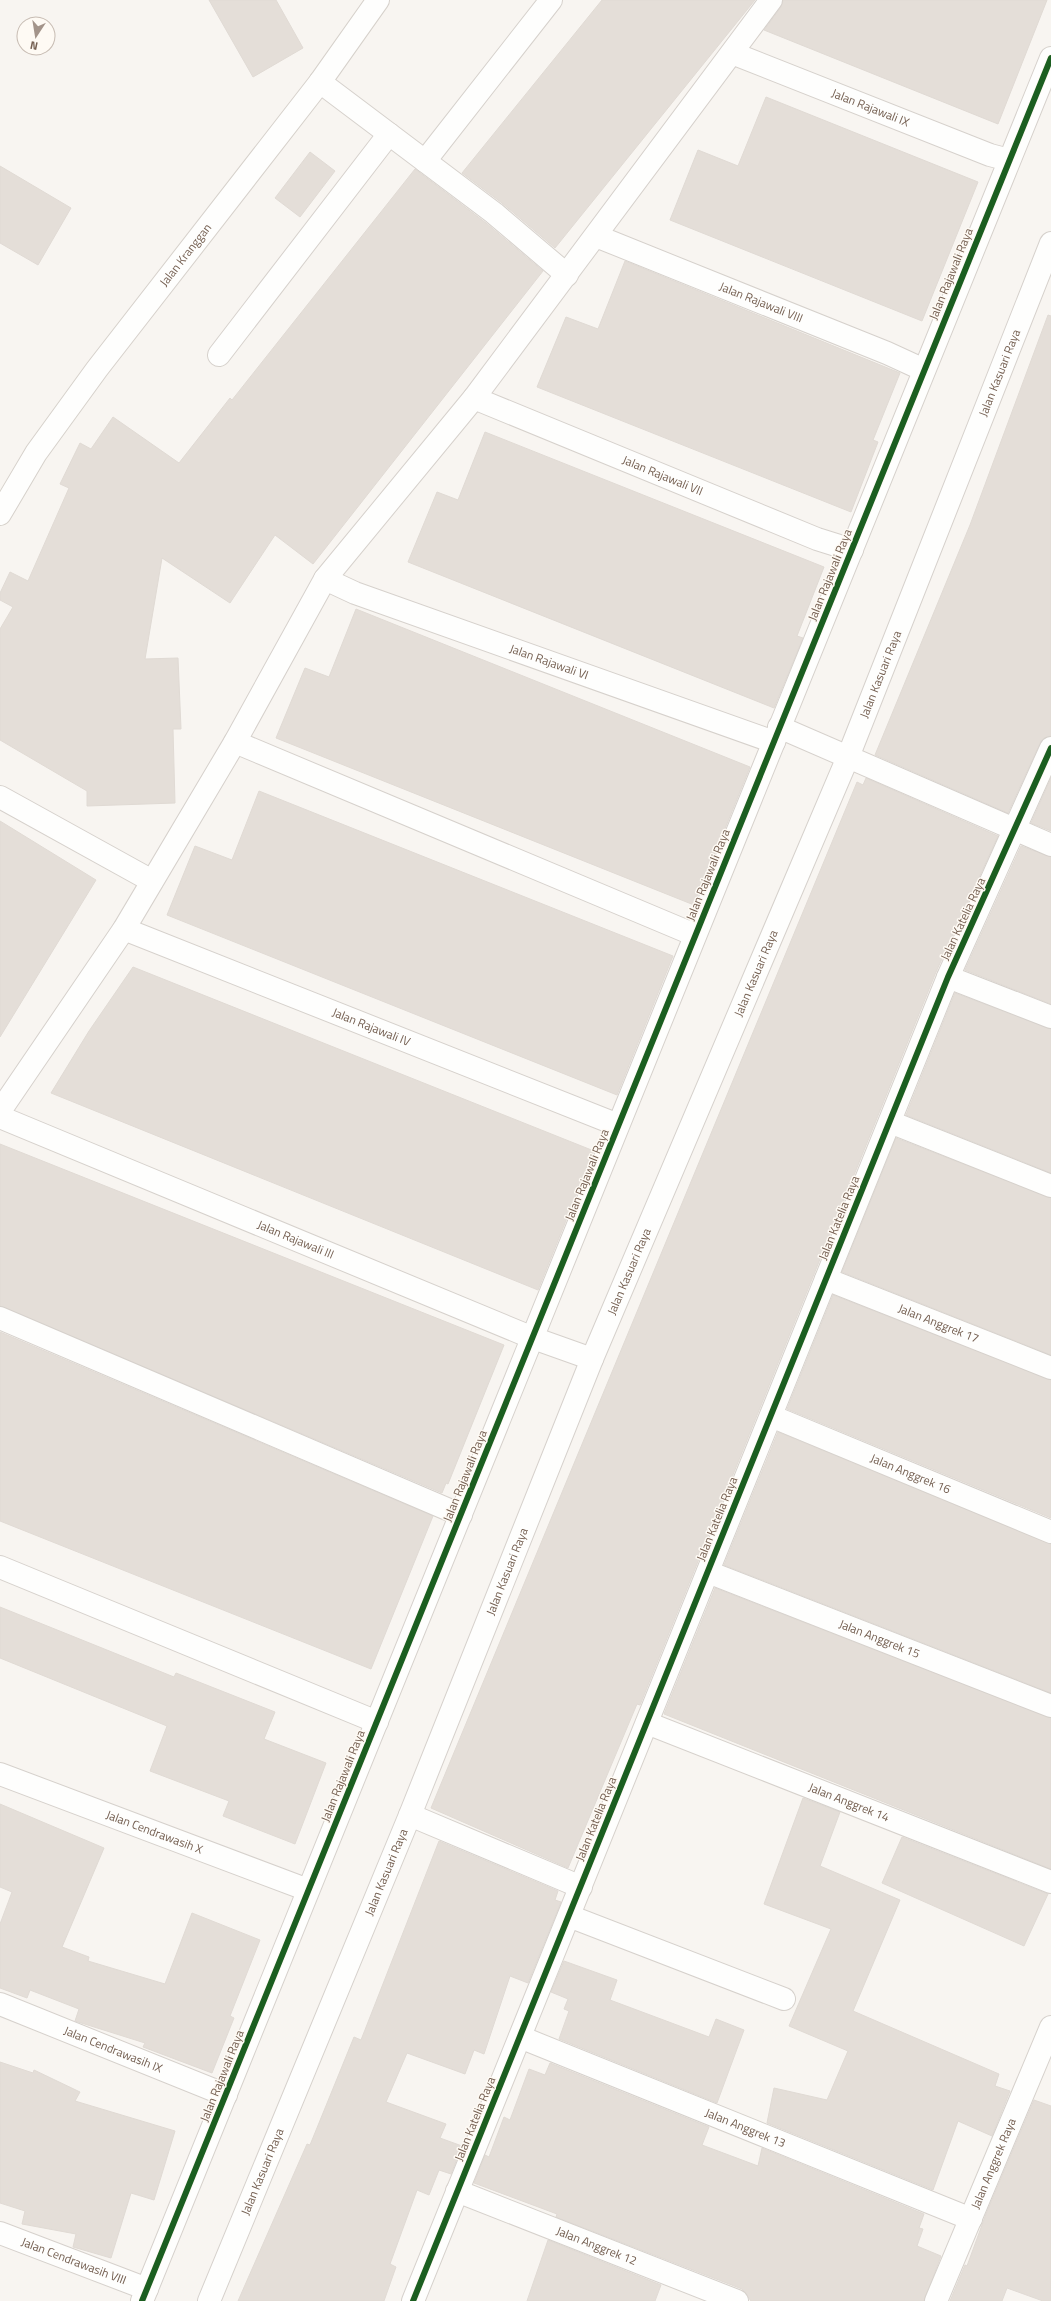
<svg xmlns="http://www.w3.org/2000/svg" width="1051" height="2301" viewBox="0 0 1051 2301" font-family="'Titillium Web',sans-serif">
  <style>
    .building { fill: #e4ded8; stroke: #e0dad4 }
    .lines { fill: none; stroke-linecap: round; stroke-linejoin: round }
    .minor-casing { stroke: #d6d1cc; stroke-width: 24 }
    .secondary-casing { stroke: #d6d1cb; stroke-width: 24 }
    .minor { stroke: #fefefd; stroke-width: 22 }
    .secondary { stroke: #fefefd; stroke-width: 22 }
    .cycleway-casing { stroke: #fefaf4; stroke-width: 8 }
    .cycleway { stroke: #1b5e20; stroke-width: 6 }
    .labels { text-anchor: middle; stroke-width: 3; stroke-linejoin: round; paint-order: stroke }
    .street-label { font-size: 12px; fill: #756052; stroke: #fefaf4 }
  </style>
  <rect width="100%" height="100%" fill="#f8f5f1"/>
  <path class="building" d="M209,0H276L303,48L253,77Z
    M602,0H755L555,248L502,203L462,173Z
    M783,0H1047L998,124L764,30L781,7Z
    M766,97L978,182L922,321L670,220L698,150L738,166Z
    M310,152L335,171L300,217L275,198Z
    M0,166L71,208L38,265L0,243Z
    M415,169L486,223L543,271L313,564L275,535L230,603L162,558L145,659L178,658L181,729H173L175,803L87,806V791L0,740V629L13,607L0,600V593L10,572L28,581L69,488L60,484L80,443L91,449L113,417L179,463L230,398L232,400Z
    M625,261L900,373L873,440L878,442L851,512L537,387L566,317L598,329Z
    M1048,315L1051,316V736L1044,738L1040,743L1008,813L875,755L970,525Z
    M485,432L824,567L797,636L803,638L774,708L408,562L437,492L458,500Z
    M356,609L750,767L694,905L276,738L305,668L329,677Z
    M866,778L998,836L936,972L640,1705L637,1704L568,1868L431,1808L857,782L863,785Z
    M1051,778V831L1031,823Z
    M259,791L673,956L617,1095L167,915L195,846L232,860Z
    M0,821L96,880L0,1037Z
    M1021,846L1051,857V1004L965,970Z
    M133,967L594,1151L538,1290L51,1093L89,1031Z
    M955,993L1051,1029V1173L906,1115Z
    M896,1138L1051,1198V1355L842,1272Z
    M0,1144L504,1345L448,1484L446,1483L442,1493L0,1306Z
    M833,1295L1051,1380V1518L787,1409Z
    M0,1332L433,1516L371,1669L0,1521Z
    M778,1432L1051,1544V1693L724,1565Z
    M715,1588L1051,1718V1869L664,1714Z
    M0,1607L174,1677L176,1673L275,1712L264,1739L326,1763L295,1844L223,1816L229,1801L150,1771L167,1726L0,1658Z
    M803,1798L840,1812L820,1866L900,1900L853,2011L999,2074L995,2086L1010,2091L992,2136L958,2121L933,2190L767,2123L774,2088L827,2100L848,2051L789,2026L831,1929L764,1904Z
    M0,1804L104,1848L62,1947L89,1957L88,1961L165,1984L192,1913L260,1940L230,2016L234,2018L212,2073L143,2047L145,2043L75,2021L79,2009L30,1990L27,1998L0,1988V1924L12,1892L0,1887Z
    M902,1837L1048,1894L1024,1946L882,1883Z
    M439,1841L558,1891L555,1900L561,1902L528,1983L510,1976L484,2054L474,2050L465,2074L407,2053L386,2102L446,2124L440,2138L462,2146L451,2174L439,2170L429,2195L417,2190L390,2264L396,2267L384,2301H238L307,2144L310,2145L354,2037L361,2040Z
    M564,1961L617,1980L610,2000L709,2037L716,2019L744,2030L717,2103L559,2039L569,2011L564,2009L568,1999L551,1992Z
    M0,2062L33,2073L34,2070L80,2092L75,2101L175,2131L154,2200L131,2193L111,2258L73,2247L76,2234L22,2224L25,2211L0,2203Z
    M550,2063L709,2127L702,2145L758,2166L762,2148L924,2214L919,2228L923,2229L917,2246L941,2256L924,2301H751L742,2289L556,2217L557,2214L474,2183L485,2155L489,2157L504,2117L510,2120L529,2069L545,2075Z
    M1034,2100L1051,2106V2301H1043L1007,2288L1002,2301H950L965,2265L967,2266L986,2214Z
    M548,2240L661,2285L655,2301H527Z"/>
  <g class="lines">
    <g class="minor-casing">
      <g id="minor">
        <path id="s1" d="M732,53L990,155L1009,160"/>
        <path d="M320,82L494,213L567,275"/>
        <path d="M425,161L551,0"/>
        <path id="s2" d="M596,236L887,353L924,370"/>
        <path d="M219,355L389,134"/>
        <path id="s3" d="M474,398L817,539L852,550"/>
        <path id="s4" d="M325,579L355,593L774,742"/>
        <path d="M779,727L1051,845"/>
        <path d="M235,742L695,935"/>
        <path d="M0,797L152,881"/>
        <path id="s5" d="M124,929L618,1125"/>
        <path d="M948,977L1051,1017"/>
        <path d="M0,1111L124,929L235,742L325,579L474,398L771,0"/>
        <path id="s6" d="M0,1117L533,1338L592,1359"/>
        <path d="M890,1122L1051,1186"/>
        <path id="s7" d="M826,1279L1051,1368"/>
        <path d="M0,1318L461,1515"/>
        <path id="s8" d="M771,1416L1051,1532"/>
        <path d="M0,1567L377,1722"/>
        <path id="s9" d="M708,1572L1051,1706"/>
        <path id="s10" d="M647,1723L1051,1882"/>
        <path id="s11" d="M0,1774L308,1890"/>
        <path d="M410,1815L581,1887"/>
        <path d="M569,1916L784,1999"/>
        <path id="s12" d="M0,2004L226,2095"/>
        <path id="s13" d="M520,2037L971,2219"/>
        <path id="s14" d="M457,2191L737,2301"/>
        <path id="s15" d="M0,2233L147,2289"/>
        <path d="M142,2301L1051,58"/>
        <path id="s16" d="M209,2301L410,1815L592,1359L848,757L1051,243"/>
        <path d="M413,2301L948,977L1051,748"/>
        <path id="s17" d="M936,2301L1051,2027"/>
      </g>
    </g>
    <g class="secondary-casing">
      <g id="secondary">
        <path id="s18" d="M0,514L36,453L97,369L320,82L378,0"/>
      </g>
    </g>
    <use href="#minor" class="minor"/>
    <use href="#secondary" class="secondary"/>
    <g class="cycleway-casing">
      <path id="cycleway" d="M142,2301L1051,58
        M413,2301L948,977L1051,748"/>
    </g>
    <use href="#cycleway" class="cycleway"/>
  </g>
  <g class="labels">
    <g class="street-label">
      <text dy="4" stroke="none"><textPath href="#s1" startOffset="149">Jalan Rajawali IX</textPath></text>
      <text dy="4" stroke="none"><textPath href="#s18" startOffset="319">Jalan Kranggan</textPath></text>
      <text transform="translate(951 274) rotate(-68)" y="4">Jalan Rajawali Raya</text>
      <text dy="4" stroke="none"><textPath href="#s2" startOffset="178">Jalan Rajawali VIII</textPath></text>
      <text dy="4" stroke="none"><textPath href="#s16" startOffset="2084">Jalan Kasuari Raya</textPath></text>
      <text dy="4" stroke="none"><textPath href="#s3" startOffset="204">Jalan Rajawali VII</textPath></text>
      <text transform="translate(830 575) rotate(-68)" y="4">Jalan Rajawali Raya</text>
      <text dy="4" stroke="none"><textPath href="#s4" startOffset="239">Jalan Rajawali VI</textPath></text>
      <text dy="4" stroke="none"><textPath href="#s16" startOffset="1760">Jalan Kasuari Raya</textPath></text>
      <text transform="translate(708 875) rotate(-68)" y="4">Jalan Rajawali Raya</text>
      <text transform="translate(963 919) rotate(-65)" y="4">Jalan Katelia Raya</text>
      <text dy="4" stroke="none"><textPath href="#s16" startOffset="1436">Jalan Kasuari Raya</textPath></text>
      <text dy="4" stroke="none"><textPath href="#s5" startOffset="266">Jalan Rajawali IV</textPath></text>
      <text transform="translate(587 1175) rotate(-68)" y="4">Jalan Rajawali Raya</text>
      <text transform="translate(839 1218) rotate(-68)" y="4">Jalan Katelia Raya</text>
      <text dy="4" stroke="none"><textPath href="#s6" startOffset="320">Jalan Rajawali III</textPath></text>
      <text dy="4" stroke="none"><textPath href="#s16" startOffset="1112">Jalan Kasuari Raya</textPath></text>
      <text dy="4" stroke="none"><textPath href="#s7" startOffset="121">Jalan Anggrek 17</textPath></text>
      <text dy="4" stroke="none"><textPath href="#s8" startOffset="151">Jalan Anggrek 16</textPath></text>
      <text transform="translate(465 1476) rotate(-68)" y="4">Jalan Rajawali Raya</text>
      <text transform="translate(717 1519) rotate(-68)" y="4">Jalan Katelia Raya</text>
      <text dy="4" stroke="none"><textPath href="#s16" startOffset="788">Jalan Kasuari Raya</textPath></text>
      <text dy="4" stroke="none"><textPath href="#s9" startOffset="184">Jalan Anggrek 15</textPath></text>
      <text transform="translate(343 1776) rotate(-68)" y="4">Jalan Rajawali Raya</text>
      <text dy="4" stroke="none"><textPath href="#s10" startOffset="217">Jalan Anggrek 14</textPath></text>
      <text transform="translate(596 1819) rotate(-68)" y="4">Jalan Katelia Raya</text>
      <text dy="4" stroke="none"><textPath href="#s11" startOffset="165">Jalan Cendrawasih X</textPath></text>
      <text dy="4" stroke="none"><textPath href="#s16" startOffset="464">Jalan Kasuari Raya</textPath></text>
      <text dy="4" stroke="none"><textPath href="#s12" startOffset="122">Jalan Cendrawasih IX</textPath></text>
      <text transform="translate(222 2076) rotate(-68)" y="4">Jalan Rajawali Raya</text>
      <text transform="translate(475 2119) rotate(-68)" y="4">Jalan Katelia Raya</text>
      <text dy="4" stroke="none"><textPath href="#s13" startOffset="243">Jalan Anggrek 13</textPath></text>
      <text dy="4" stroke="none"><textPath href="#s17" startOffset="149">Jalan Anggrek Raya</textPath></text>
      <text dy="4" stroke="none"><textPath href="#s16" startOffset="140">Jalan Kasuari Raya</textPath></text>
      <text dy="4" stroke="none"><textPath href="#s14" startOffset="150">Jalan Anggrek 12</textPath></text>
      <text dy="4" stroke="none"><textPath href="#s15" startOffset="79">Jalan Cendrawasih VIII</textPath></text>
    </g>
  </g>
  <g transform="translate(36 36) rotate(192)"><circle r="19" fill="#fefaf4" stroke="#c7bcb3"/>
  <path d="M0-3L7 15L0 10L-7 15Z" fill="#a3948a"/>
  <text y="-6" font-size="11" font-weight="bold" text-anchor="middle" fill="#756052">N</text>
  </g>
</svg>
